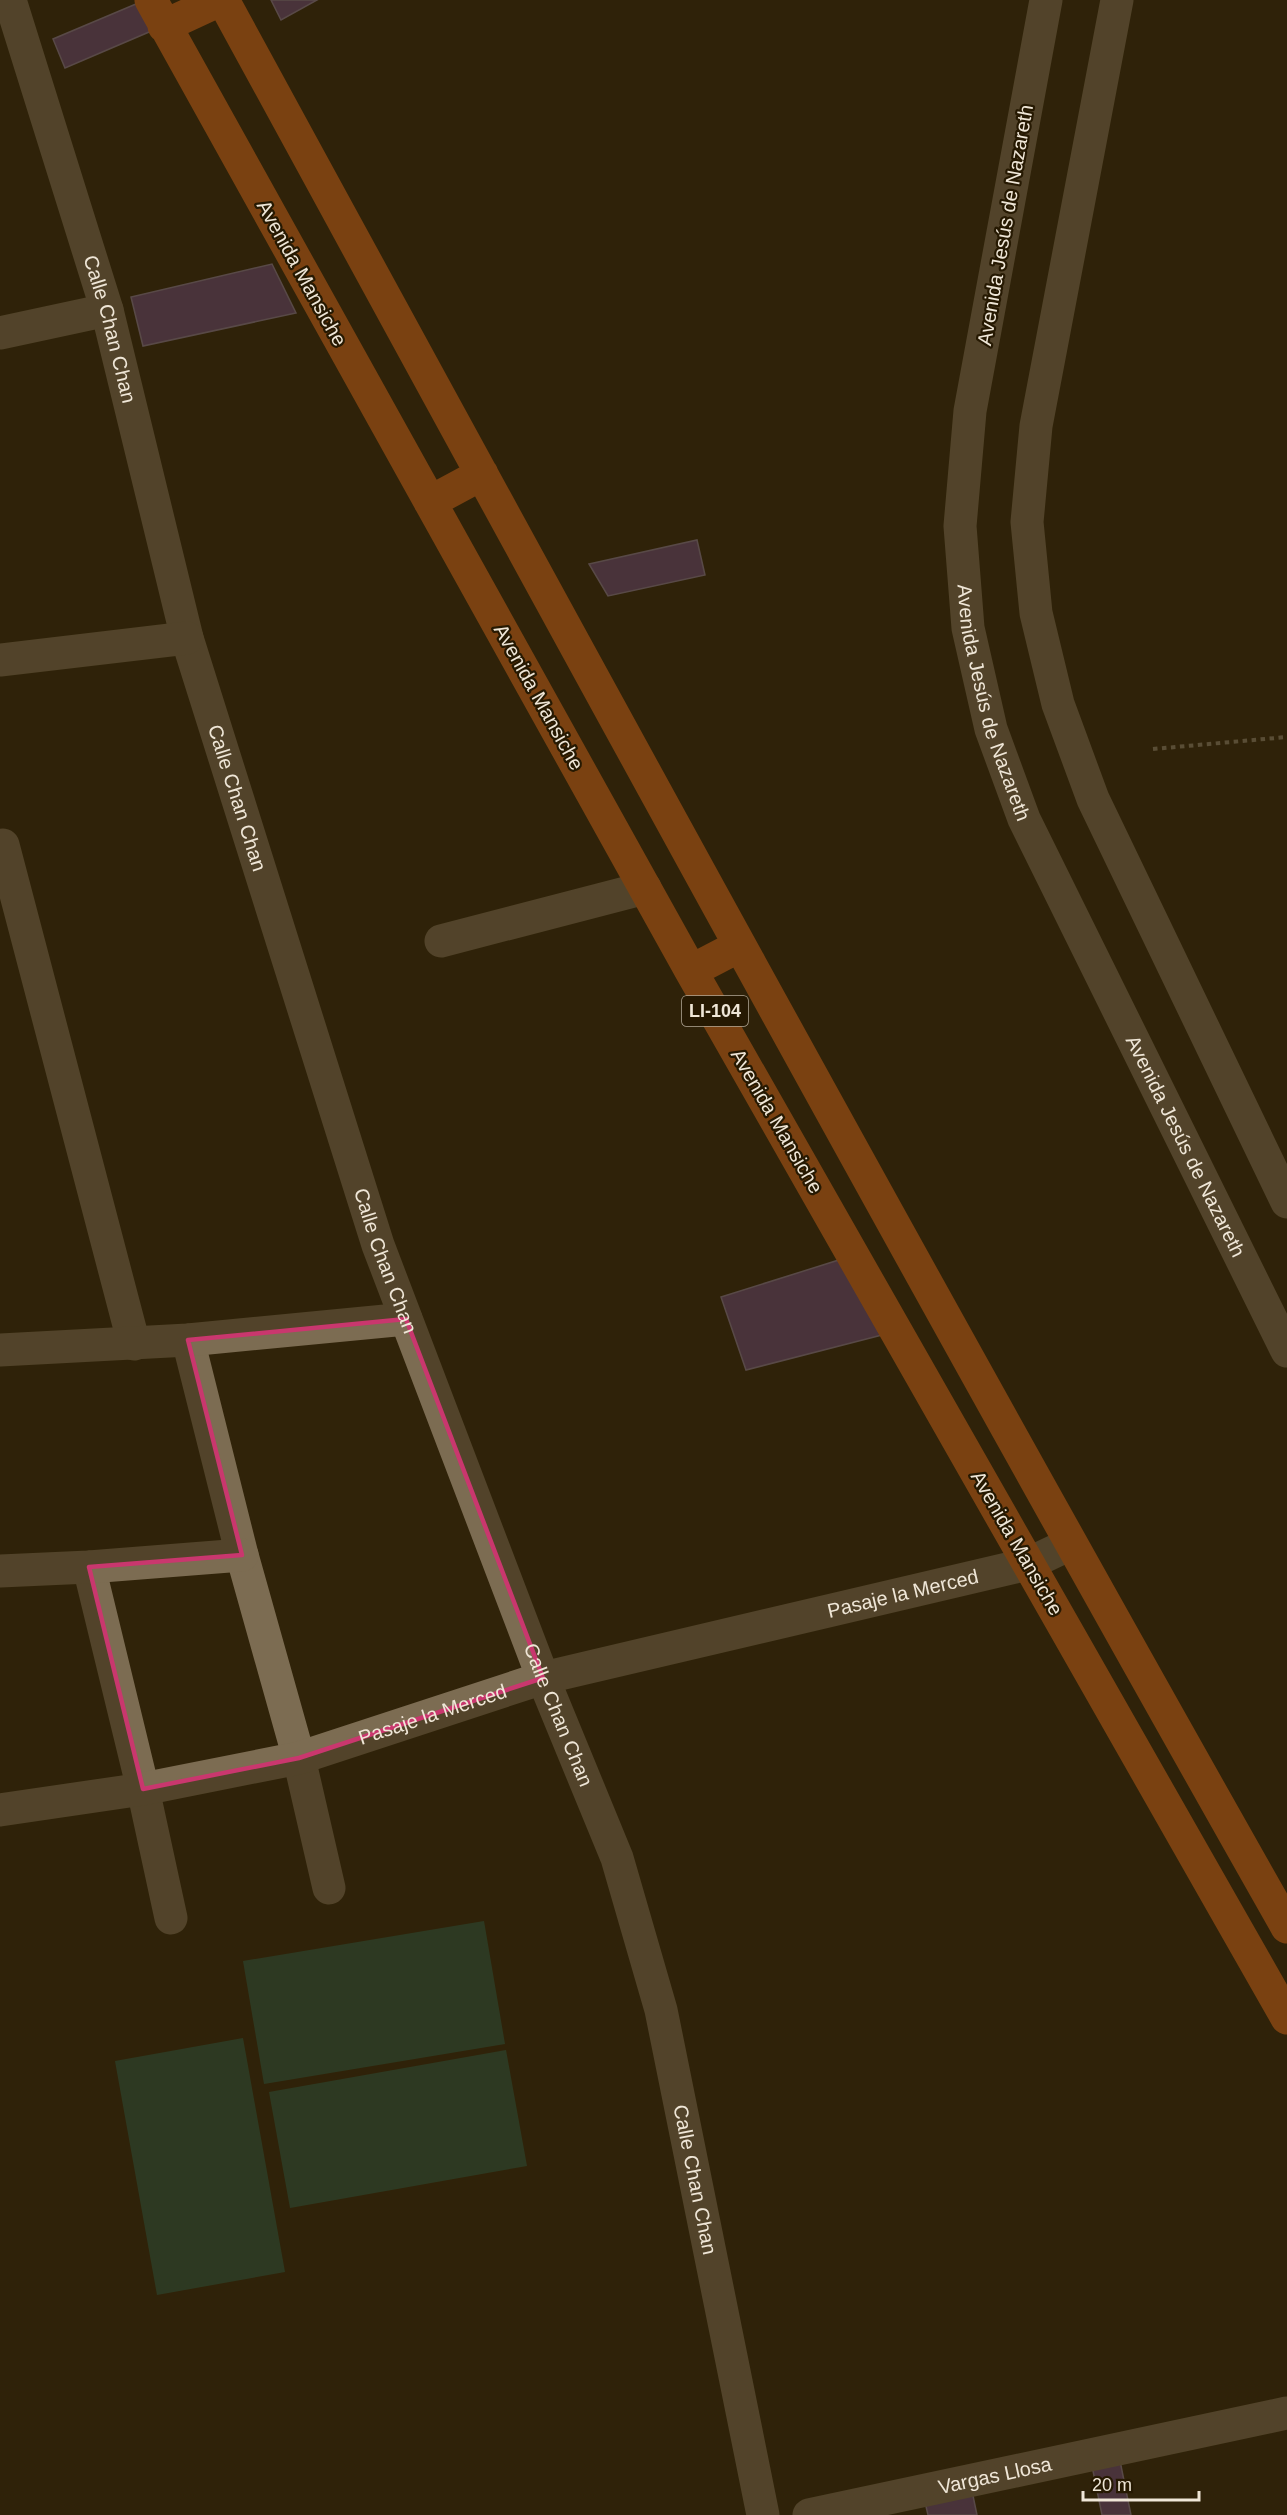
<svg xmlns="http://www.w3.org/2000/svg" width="1287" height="2515" viewBox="0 0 1287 2515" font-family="Arial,sans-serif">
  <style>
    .pitch { fill: #2b5641 }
    .building { fill: #684875; stroke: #8b7993; stroke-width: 1.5 }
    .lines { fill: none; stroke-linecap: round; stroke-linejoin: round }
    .path { stroke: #8c806c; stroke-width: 4; stroke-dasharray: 4.5 4.5; stroke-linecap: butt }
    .street { stroke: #7c6c52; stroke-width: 33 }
    .secondary { stroke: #7c6c52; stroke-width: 33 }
    .highway { stroke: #d6671b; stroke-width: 33 }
    .marked { fill: none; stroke: #c9376e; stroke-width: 4.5; stroke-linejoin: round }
    .labels { text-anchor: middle; stroke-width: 4.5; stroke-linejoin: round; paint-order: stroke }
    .shield { fill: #261902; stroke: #b3a897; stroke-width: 1.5 }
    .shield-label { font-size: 18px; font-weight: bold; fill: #efe6d7 }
    .street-label { font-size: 20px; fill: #efe6d7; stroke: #261902 }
  </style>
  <rect width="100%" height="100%" fill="#302309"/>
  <path class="pitch" d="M484,1921L505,2044L264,2084L243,1961Z
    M243,2038L285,2272L157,2295L115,2061Z
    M506,2050L527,2166L290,2208L269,2092Z"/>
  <path class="building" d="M271,0H317L281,20Z
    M143,1L156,29L65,68L53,39Z
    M272,264L296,313L143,346L131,297Z
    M697,540L705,575L608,596L589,564Z
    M842,1259L882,1335L746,1370L721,1297Z
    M1119,2456L1131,2515H1102L1091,2461Z
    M972,2491L977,2515H928L925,2502Z"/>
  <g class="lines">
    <path class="path" d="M1153,749L1287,737"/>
    <g class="street">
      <path id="s1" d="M10,0L107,310L187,638L378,1245L543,1678L617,1858L661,2010L763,2515"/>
      <path d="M0,333L107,310"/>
      <path d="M0,660L187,638"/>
      <path d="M3,845L134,1344"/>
      <path d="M441,941L645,888"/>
      <path d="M188,1340L242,1555L299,1758L329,1888"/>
      <path d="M0,1350L188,1340L406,1319"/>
      <path d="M89,1567L143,1789L171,1918"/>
      <path d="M0,1571L89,1567L242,1555"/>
      <path id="s2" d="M0,1810L143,1789L299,1758L543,1678L1028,1564L1070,1544"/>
      <path id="s3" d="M809,2515L1287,2413"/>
    </g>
    <g class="secondary">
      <path id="s4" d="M1046,0L970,411L960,526L968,628L991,729L1024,819L1287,1351"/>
      <path d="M1117,0L1036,426L1027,522L1036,613L1058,704L1093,799L1287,1202"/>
    </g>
    <path class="highway" d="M151,0L691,971L1287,2018
      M223,0C574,644 925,1288 1287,1927
      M164,26L220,0
      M430,502L482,474
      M691,971L739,946"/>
  </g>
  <path d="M0 0H1287V2515H0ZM406,1319L543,1678L299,1758L143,1789L89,1567L242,1555L188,1340Z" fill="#302309" fill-opacity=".55" fill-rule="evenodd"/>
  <path class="marked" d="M406,1319L543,1678L299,1758L143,1789L89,1567L242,1555L188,1340Z"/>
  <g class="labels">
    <rect class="shield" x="682" y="996" width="66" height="30" rx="4.5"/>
    <g class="shield-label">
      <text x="715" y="1017">LI-104</text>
    </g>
    <g class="street-label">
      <text transform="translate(1005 225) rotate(-80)" y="7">Avenida Jesús de Nazareth</text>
      <text transform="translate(302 273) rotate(61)" y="7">Avenida Mansiche</text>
      <text dy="7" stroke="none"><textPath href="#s1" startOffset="344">Calle Chan Chan</textPath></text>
      <text transform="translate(539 697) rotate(61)" y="7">Avenida Mansiche</text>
      <text dy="7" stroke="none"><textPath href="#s4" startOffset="714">Avenida Jesús de Nazareth</textPath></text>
      <text dy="7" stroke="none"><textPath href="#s1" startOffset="830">Calle Chan Chan</textPath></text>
      <text transform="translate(777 1121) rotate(60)" y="7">Avenida Mansiche</text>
      <text dy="7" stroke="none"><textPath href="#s4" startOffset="1200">Avenida Jesús de Nazareth</textPath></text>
      <text dy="7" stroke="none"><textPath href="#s1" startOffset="1316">Calle Chan Chan</textPath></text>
      <text transform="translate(1017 1543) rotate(60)" y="7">Avenida Mansiche</text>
      <text dy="7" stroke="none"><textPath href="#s2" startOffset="930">Pasaje la Merced</textPath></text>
      <text dy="7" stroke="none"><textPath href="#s1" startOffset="1802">Calle Chan Chan</textPath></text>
      <text dy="7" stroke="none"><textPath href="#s2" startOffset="444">Pasaje la Merced</textPath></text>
      <text dy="7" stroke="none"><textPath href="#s1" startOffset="2288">Calle Chan Chan</textPath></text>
      <text dy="7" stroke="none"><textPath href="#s3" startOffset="190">Vargas Llosa</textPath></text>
    </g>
  </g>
  <path d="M1083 2491v9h116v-9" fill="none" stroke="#efe6d7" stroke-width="3"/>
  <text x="1092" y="2491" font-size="18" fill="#efe6d7" stroke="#261902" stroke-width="4.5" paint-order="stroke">20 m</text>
</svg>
